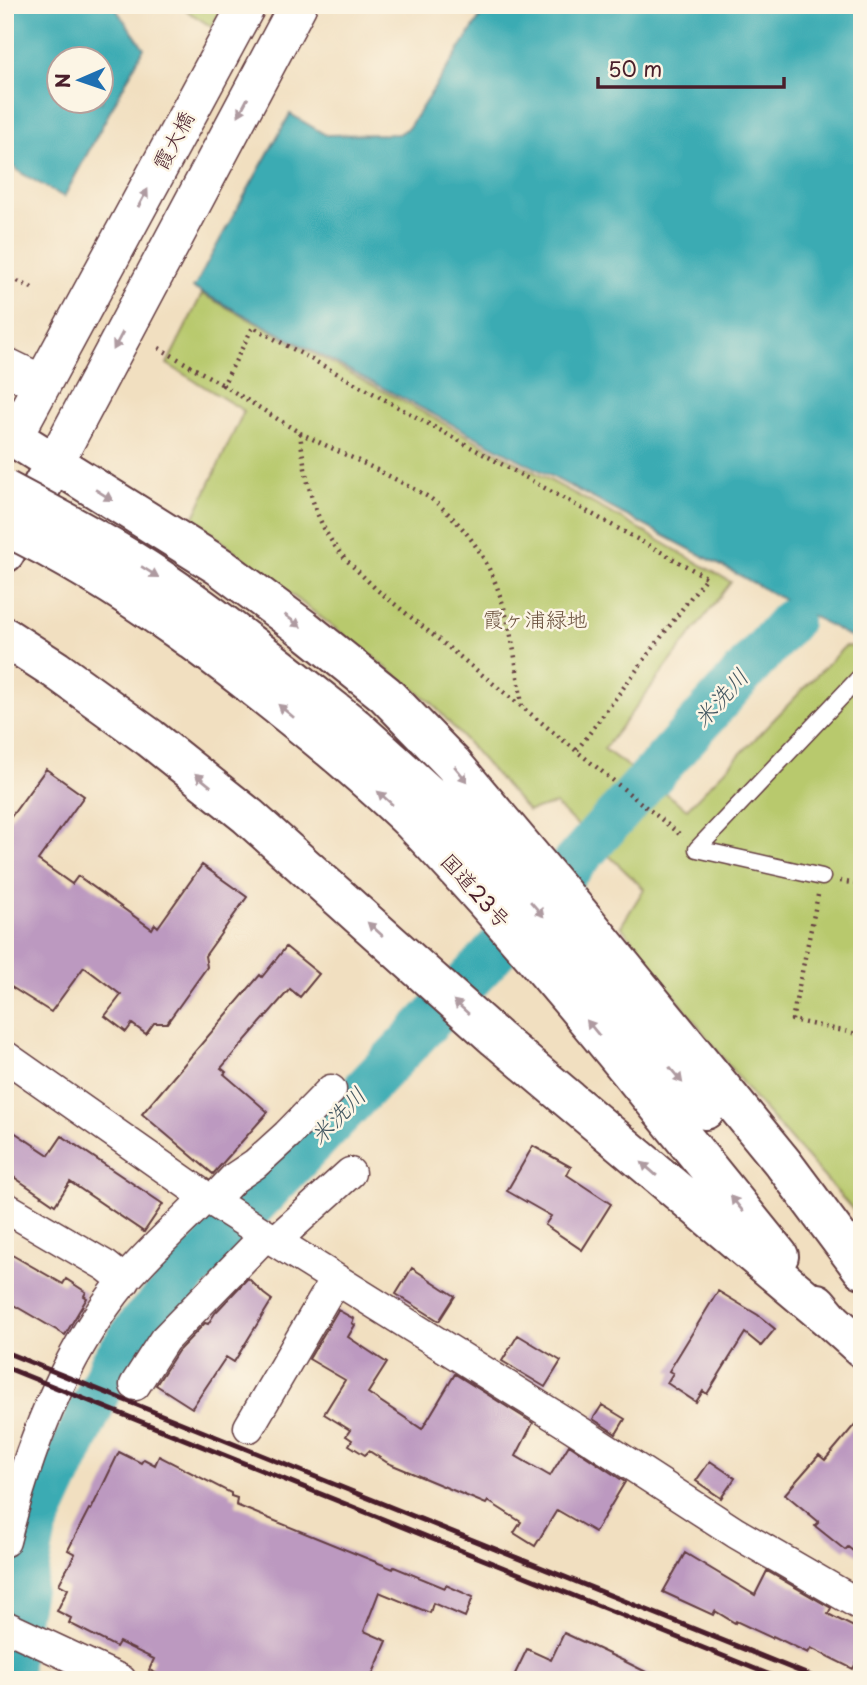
<svg xmlns="http://www.w3.org/2000/svg" width="867" height="1685" viewBox="0 0 867 1685" font-family="'Playpen Sans','Klee One',sans-serif">
  <style>
    .green { fill: #b8c96d; stroke: #81744c; stroke-width: 2 }
    .water { fill: #3aabb3; stroke: #42656f; stroke-width: 2; fill-rule: evenodd }
    .pier { fill: #f1dfc0 }
    .lines { fill: none; stroke-linecap: round; stroke-linejoin: round }
    .river { stroke: #3aabb3; stroke-width: 44 }
    .building { fill: #bc99c0 }
    .service-casing { stroke: #633c41; stroke-width: 19 }
    .minor-casing { stroke: #633c41; stroke-width: 33 }
    .tertiary-casing { stroke: #633c41; stroke-width: 40 }
    .secondary-casing { stroke: #633c41; stroke-width: 42 }
    .trunk-casing { stroke: #633c41; stroke-width: 42 }
    .path { stroke: #633c41; stroke-width: 4.5; stroke-dasharray: 2 5; stroke-linecap: butt }
    .service { stroke: #fff; stroke-width: 16 }
    .minor { stroke: #fff; stroke-width: 30 }
    .tertiary { stroke: #fff; stroke-width: 37 }
    .secondary { stroke: #fff; stroke-width: 38 }
    .trunk { stroke: #fff; stroke-width: 38 }
    .rail { stroke: #4a1f2b; stroke-width: 5 }
    .trunk-bridge-casing { stroke: #633c41; stroke-width: 42; stroke-linecap: butt }
    .trunk-bridge { stroke: #fff; stroke-width: 38 }
    .oneway { fill: #ae9aa0 }
    .labels { text-anchor: middle; stroke-width: 5; stroke-linejoin: round; paint-order: stroke }
    .street-label { font-size: 21px; fill: #4a1f2b; stroke: #fcf5e5 }
    .park-label { font-size: 21px; fill: #6b523f; stroke: #fcf5e5 }
    .water-label { font-size: 23px; font-style: italic; fill: #445761; stroke: #fcf5e5 }
  </style>
  <rect width="100%" height="100%" fill="#fcf5e5"/>
  <filter id="ink" filterUnits="userSpaceOnUse"><feTurbulence type="fractalNoise" baseFrequency=".0143" numOctaves="2"/><feDisplacementMap in="SourceGraphic" scale="14" xChannelSelector="R" yChannelSelector="G"/><feConvolveMatrix kernelMatrix="1 2 1 2 8 2 1 2 1" color-interpolation-filters="sRGB"/></filter>
  <filter id="wash" filterUnits="userSpaceOnUse"><feTurbulence type="fractalNoise" baseFrequency=".00686" numOctaves="4" result="noise"/><feDisplacementMap in="SourceGraphic" scale="28" xChannelSelector="R" yChannelSelector="G"/><feGaussianBlur stdDeviation="1.57" result="paint"/><feColorMatrix in="noise" values="0 0 0 0 0 0 0 0 0 0 0 0 0 0 0 0 0 1.4 0 .05"/><feComposite in="paint" operator="in"/></filter>
  <g filter="url(#wash)">
    <rect width="100%" height="100%" fill="#f1dfc0"/>
    <path class="green" d="M178,5H224L212,27Z
      M202,294L622,519L731,582L604,749L687,809L845,646L862,647V1220L754,1098L621,926L644,889L555,804L528,811L432,703L193,519L244,411L167,364Z"/>
    <path class="water" d="M5,5H115L118,12L144,48L64,197L21,173L5,160ZM60,60H102V102H60Z
      M488,5H862V639H854L739,575L193,288L290,114L326,135L398,134L409,127Z"/>
    <path class="pier" d="M287,112L194,286L191,284L287,113Z"/>
    <g class="lines">
      <path class="river" d="M10,1680L12,1645L35,1529L112,1363L139,1325L481,967L790,621"/>
    </g>
    <g id="blocks">
      <path class="building" d="M46,769L84,796L38,860L72,884L78,876L152,929L155,924L158,927L202,865L247,897L205,956L207,967L167,1023H154L146,1034L132,1024L126,1032L105,1016L121,995L84,967L51,1012L5,983V825Z
        M286,947L319,974L300,997L290,989L221,1068L226,1072L224,1074L268,1112L213,1174L142,1114L260,975L262,977Z
        M5,1126L49,1155L62,1136L163,1204L144,1232L70,1182L55,1205L5,1171Z
        M533,1146L571,1167L567,1175L611,1204L582,1250L545,1225L551,1216L507,1191Z
        M5,1251L63,1284L66,1279L86,1292L84,1296L87,1298L65,1335L5,1300Z
        M412,1268L455,1296L439,1321L396,1294Z
        M248,1278L264,1294L272,1300L234,1362L226,1357L192,1408L156,1385L178,1351L205,1323L208,1324L215,1313Z
        M718,1291L758,1315L775,1329L761,1346L745,1333L707,1394L703,1391L696,1402L667,1383L673,1373L669,1371Z
        M338,1310L354,1319L352,1323L355,1325L348,1337L387,1363L368,1393L422,1429L455,1374L533,1423L516,1456L550,1476L569,1445L625,1482L595,1532L557,1510L535,1546L514,1533L521,1522L488,1501L486,1504L388,1463L369,1451L365,1455L349,1445L352,1440L346,1436L350,1430L324,1414L345,1380L309,1359Z
        M518,1335L561,1361L545,1387L502,1361Z
        M602,1405L625,1419L616,1434L593,1419Z
        M862,1416V1558L848,1547L845,1550L815,1526L819,1522L785,1494L819,1455L825,1460Z
        M119,1452L141,1463L144,1459L155,1465L159,1456L231,1493V1496L237,1498L236,1505L393,1569L394,1567L445,1588L446,1585L473,1597L465,1617L433,1603L430,1613L379,1592L364,1631L387,1641L370,1680H170L149,1670L154,1659L119,1642L116,1647L69,1623L71,1618L57,1611L68,1589L59,1584L75,1554L68,1550L89,1509L91,1510Z
        M710,1461L735,1478L721,1498L696,1481Z
        M685,1553L755,1595L767,1571L831,1608L828,1614L862,1631V1651L853,1669L811,1648L808,1653L773,1636L772,1638L736,1621L735,1623L715,1611L713,1615L663,1592Z
        M564,1633L624,1661L662,1680H512L527,1649L551,1660Z"/>
    </g>
  </g>
  <g filter="url(#ink)">
    <use href="#blocks" fill-opacity="0" stroke="#633c41" stroke-width="2"/>
    <g class="lines">
      <g class="service-casing">
        <path id="service" d="M822,877L697,849L859,678H862"/>
      </g>
      <g class="minor-casing">
        <path id="minor" d="M5,1056L206,1197L275,1241L574,1428L736,1533L862,1606
          M213,1200L234,1178L255,1164L287,1135L331,1090
          M5,1207L106,1266L125,1281
          M275,1241L350,1173
          M135,1385L164,1340L266,1235
          M249,1427L335,1280
          M5,1541C28,1449 63,1355 124,1281C149,1251 179,1225 206,1197
          M5,1626L121,1680"/>
      </g>
      <g class="tertiary-casing">
        <path id="tertiary" d="M5,366L42,384
          M14,436L247,5
          M54,464L298,5"/>
      </g>
      <g class="secondary-casing">
        <path id="secondary" d="M5,553L54,464"/>
      </g>
      <g class="trunk-casing">
        <path id="trunk" d="M5,432L219,566L304,629L385,694L453,764L587,923L783,1163L862,1269
          M5,637L56,670L150,738L248,816L496,1038L833,1322
          M355,727L433,798L504,871L705,1110
          M338,755C363,777 389,799 413,823C543,959 660,1109 779,1256
          M817,1303L833,1322L862,1348"/>
      </g>
      <path class="path" d="M5,275L32,288
        M159,348L223,385
        M300,433C335,450 371,466 406,485C415,490 425,494 434,501C502,556 511,624 522,706
        M577,750L706,577L253,327L223,385L300,433C305,476 312,519 341,554C352,566 364,577 376,589L683,837
        M840,881L862,885
        M818,895L792,1020L862,1035"/>
      <use href="#service" class="service"/>
      <use href="#minor" class="minor"/>
      <use href="#tertiary" class="tertiary"/>
      <use href="#secondary" class="secondary"/>
      <use href="#trunk" class="trunk"/>
      <path class="rail" d="M5,1352L821,1680
        M5,1367L783,1680"/>
      <g class="trunk-bridge-casing">
        <path id="trunk-bridge" d="M5,490C57,518 110,545 159,578C227,624 291,676 355,727
          M5,526C128,585 234,669 338,755"/>
      </g>
      <use href="#trunk-bridge" class="trunk-bridge"/>
    </g>
    <defs><path id="oneway-solid" d="M-6-.8H1V-3.2L6.5 0L1 3.2V.8H-6Z" transform="scale(1.75)"/></defs>
    <g class="oneway">
      <use href="#oneway-solid" transform="translate(243 107) rotate(118)"/>
      <use href="#oneway-solid" transform="translate(143 198) rotate(-62)"/>
      <use href="#oneway-solid" transform="translate(118 341) rotate(118)"/>
      <use href="#oneway-solid" transform="translate(104 495) rotate(32)"/>
      <use href="#oneway-solid" transform="translate(150 572) rotate(32)"/>
      <use href="#oneway-solid" transform="translate(293 621) rotate(37)"/>
      <use href="#oneway-solid" transform="translate(286 711) rotate(-140)"/>
      <use href="#oneway-solid" transform="translate(461 774) rotate(50)"/>
      <use href="#oneway-solid" transform="translate(203 780) rotate(-141)"/>
      <use href="#oneway-solid" transform="translate(385 798) rotate(-138)"/>
      <use href="#oneway-solid" transform="translate(537 909) rotate(49)"/>
      <use href="#oneway-solid" transform="translate(375 929) rotate(-138)"/>
      <use href="#oneway-solid" transform="translate(461 1007) rotate(-138)"/>
      <use href="#oneway-solid" transform="translate(593 1028) rotate(-129)"/>
      <use href="#oneway-solid" transform="translate(676 1075) rotate(50)"/>
      <use href="#oneway-solid" transform="translate(649 1169) rotate(-139)"/>
      <use href="#oneway-solid" transform="translate(737 1204) rotate(-129)"/>
    </g>
  </g>
  <g class="labels">
    <g class="street-label">
      <text transform="translate(174 141) rotate(-62)" y="7">霞大橋</text>
      <text transform="translate(475 891) rotate(48)" y="7">国道23号</text>
    </g>
    <g class="park-label">
      <text x="535" y="627">霞ヶ浦緑地</text>
    </g>
    <g class="water-label">
      <text transform="translate(721 698) rotate(-48)" y="8">米洗川</text>
      <text transform="translate(338 1116) rotate(-46)" y="8">米洗川</text>
    </g>
  </g>
  <rect width="867" height="1685" fill="none" stroke="#fcf5e5" stroke-width="28"/>
  <g transform="translate(80 80) rotate(268)"><circle r="33" fill="#fcf5e5" stroke="#b59f9b" stroke-width="2"/>
  <path d="M0-5L12 26L0 18L-12 26Z" fill="#1f6fb2"/>
  <text y="-10" font-size="19" font-weight="bold" text-anchor="middle" fill="#4a1f2b">N</text>
  </g>
  <path d="M598 77v10h186v-10" fill="none" stroke="#4a1f2b" stroke-width="3.5"/>
  <text x="608" y="77" font-size="21" fill="#4a1f2b" stroke="#fcf5e5" stroke-width="5" paint-order="stroke">50 m</text>
</svg>
